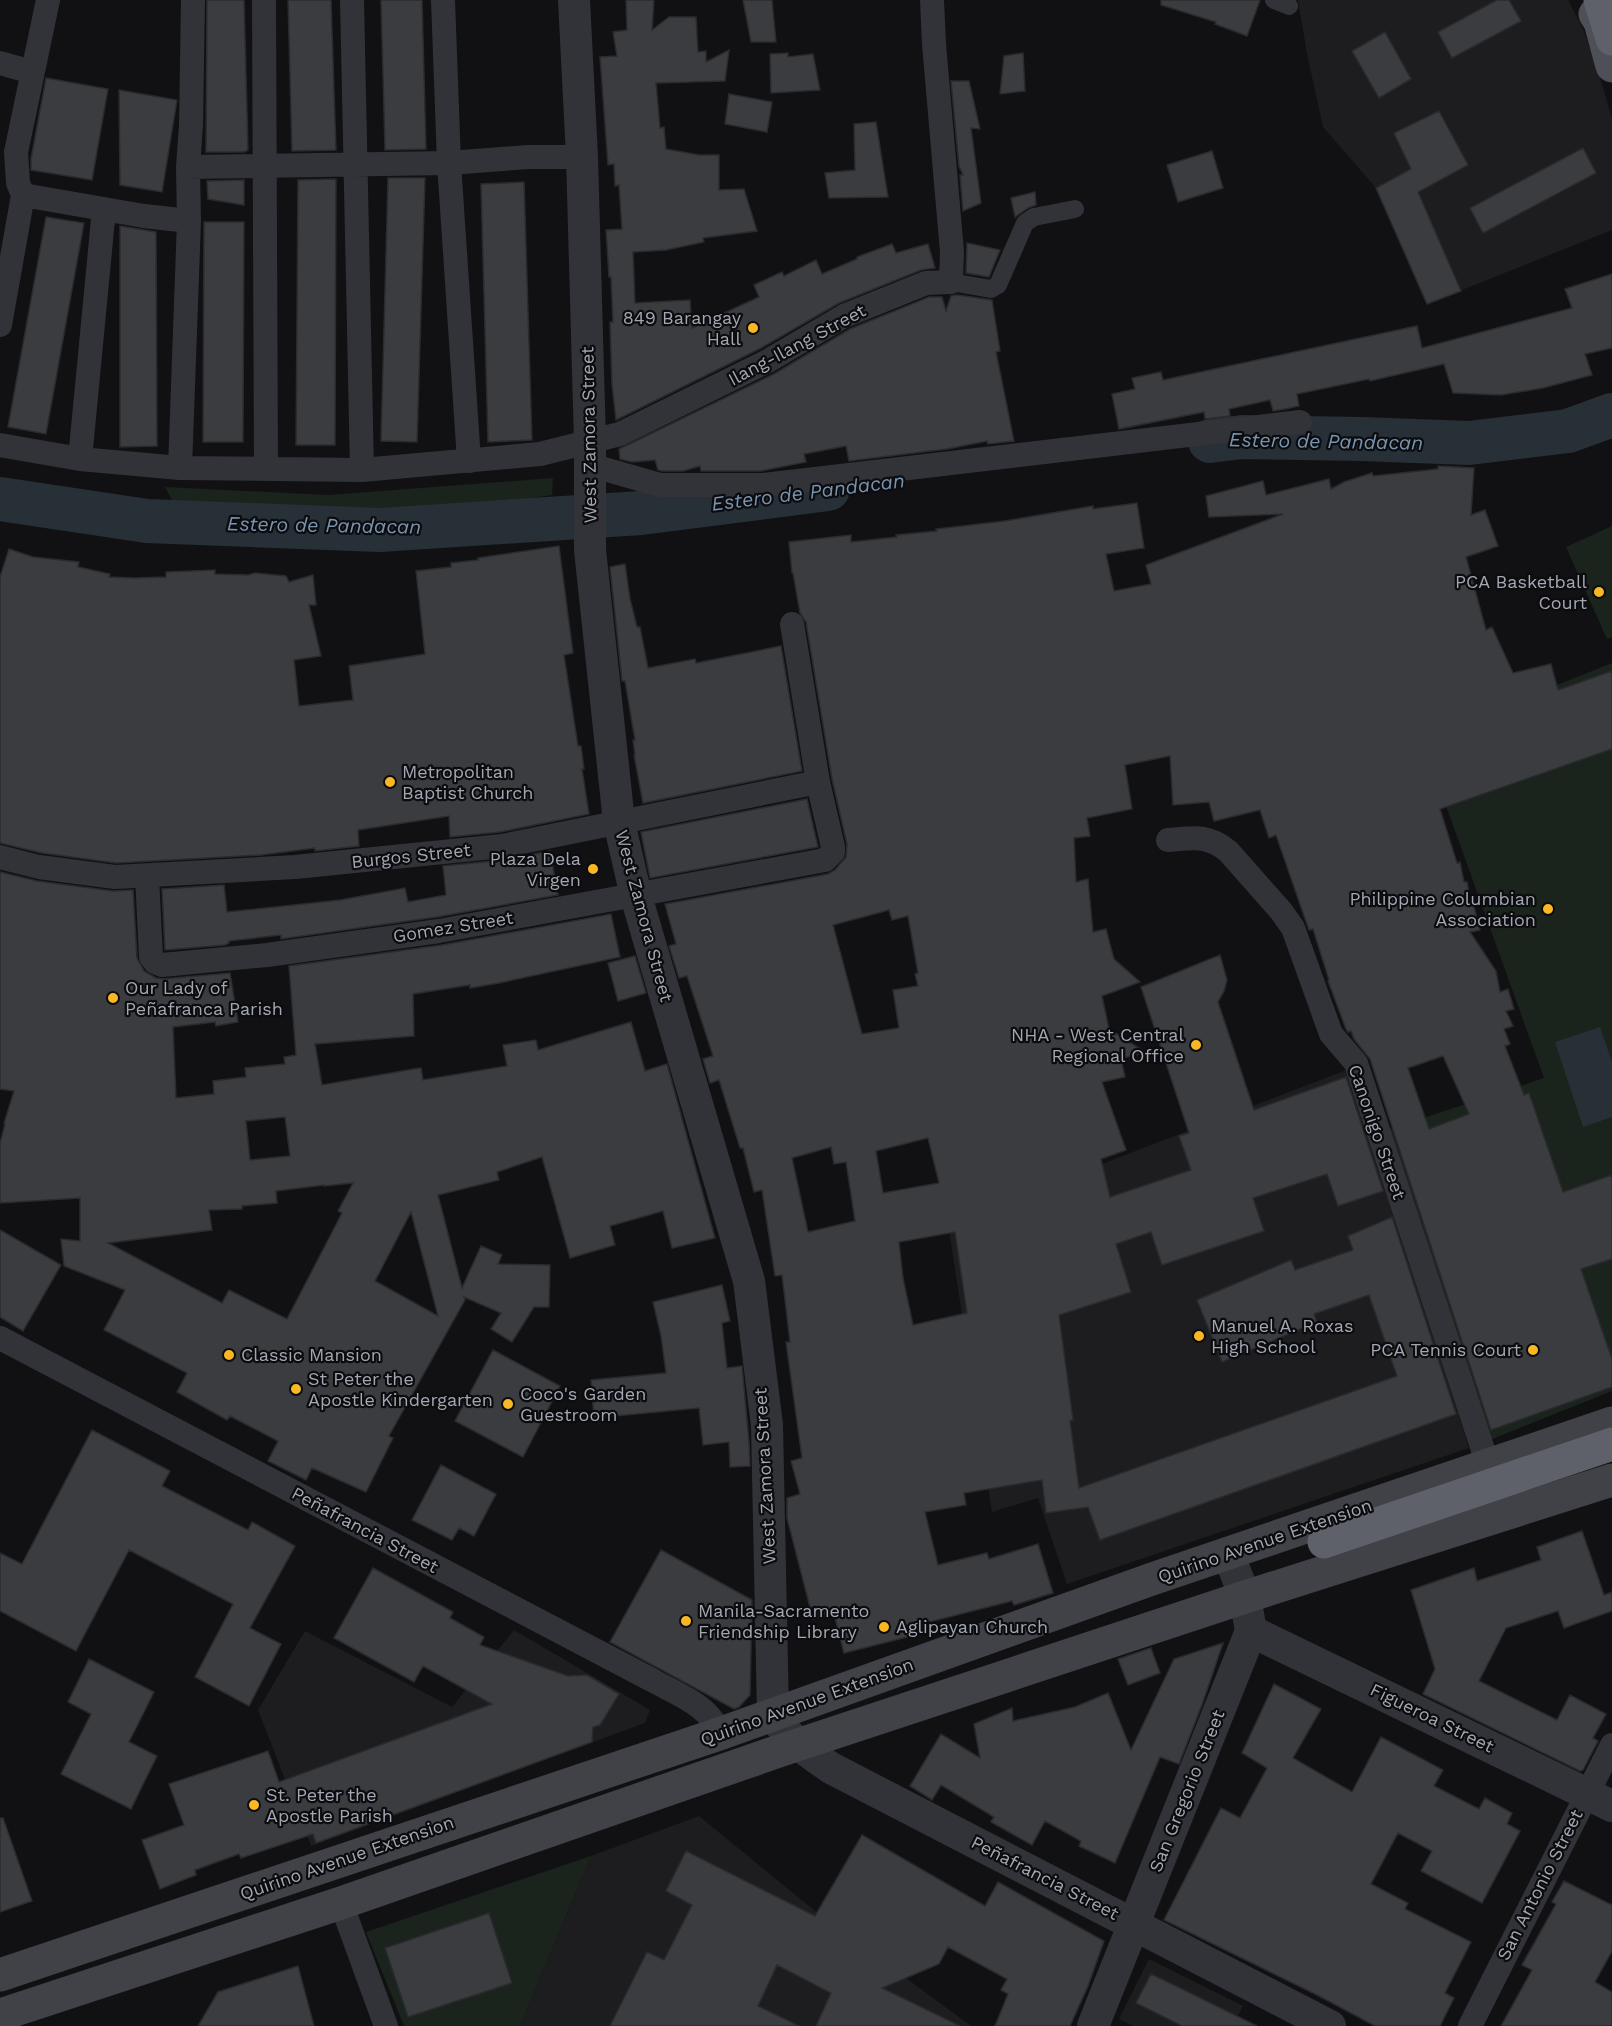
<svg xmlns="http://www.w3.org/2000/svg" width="1612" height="2026" viewBox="0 0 1612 2026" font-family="'Work Sans',sans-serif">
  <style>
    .built { fill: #1d1d20 }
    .green { fill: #1b231d }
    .water { fill: #273037 }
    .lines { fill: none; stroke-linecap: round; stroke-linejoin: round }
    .river { stroke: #273037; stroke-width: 44 }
    .building { fill: #3b3c40; stroke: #2b2b2f; stroke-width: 1.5; fill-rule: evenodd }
    .pedestrian { stroke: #323338; stroke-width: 18 }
    .minor { stroke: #323338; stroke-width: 24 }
    .tertiary { stroke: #323338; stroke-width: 32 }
    .secondary { stroke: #404248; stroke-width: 33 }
    .primary { stroke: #4e5057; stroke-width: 33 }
    .motorway { stroke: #5e6169; stroke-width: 33 }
    .poi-dot { fill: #f9b724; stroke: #0c0c0e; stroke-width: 2 }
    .labels { text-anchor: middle; stroke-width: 4.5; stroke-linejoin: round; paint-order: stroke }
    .poi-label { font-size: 18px; fill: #a2a7b4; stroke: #0c0c0e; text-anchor: start }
    .street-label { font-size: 18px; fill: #a2a7b4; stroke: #0c0c0e }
    .water-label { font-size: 20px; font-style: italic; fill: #7794b1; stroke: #0c0c0e }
  </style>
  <rect width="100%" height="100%" fill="#111113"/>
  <path class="built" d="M1298,0H1568L1584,31L1598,70L1612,119V230L1427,304L1376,188L1323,127L1307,54Z
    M1349,1069L1469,1448L1067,1584L1038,1498L992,1512L948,1223Z
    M514,1630L650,1710L645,1723L311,1846L258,1710L305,1631L452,1707Z
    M699,1816L814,1910L971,2026H520L591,1856Z
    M1149,1959L1243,2006L1233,2026H1133L1119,2019Z"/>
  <path class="green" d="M553,478L552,495L466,508L252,512L172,500L165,487L328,495Z
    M1612,526V637L1607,639L1566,547Z
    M1612,663V1391L1487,1441L1384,1131L1544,1078L1422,739Z
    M591,1856L520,2026H404L366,1932Z"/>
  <path class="water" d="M1600,1027L1612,1062V1117L1583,1127L1555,1042Z"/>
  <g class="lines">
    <path class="river" d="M1210,441L1242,437L1361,439L1469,443L1568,431L1612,415
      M0,499L147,521L380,530L641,513L828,489"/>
  </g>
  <path class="building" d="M207,0H244L248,150L244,152H206Z
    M288,0H331L336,150L292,151Z
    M381,0H422L426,149L385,150Z
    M626,0H654L652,30L669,17H696L698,52L706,51V62L729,50L725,81L656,83L660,128L664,127L666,149L699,155H719V190L744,189L757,231L703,238L704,242L666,250L633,252L635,303L690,300L692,328L759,297L754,285L782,272L784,276L816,260L822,274L857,259V257L892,244L896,253L928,244L935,268L921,270L839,303L761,348L616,420L612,384L610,322H613L611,277H609L606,230L622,229L619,185L615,186L614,164L608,165L600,57L617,56L613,32L627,30Z
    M743,0H772L776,42H751Z
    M1161,0H1260L1247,36L1215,24L1216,22L1161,5Z
    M1497,0H1509L1521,21L1452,58L1438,32Z
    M1385,32L1411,79L1379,98L1352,51Z
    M788,53V57L813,54L820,90L771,93L770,54Z
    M1023,53L1025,91L1000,94L1004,56Z
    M46,78L108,89L92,180L31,170V159Z
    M951,81H969L980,129L971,128L981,203L963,211L960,175H963L959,166Z
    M119,90L177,100L162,192L120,185Z
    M729,94L772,102L767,132L725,124Z
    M1439,111L1468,165L1418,192L1461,291L1427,304L1376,188L1411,169L1394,133Z
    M876,122L888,197L829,198L825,173L855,170L854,124Z
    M1583,148L1596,173L1483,233L1470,208Z
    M1212,151L1223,188L1178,202L1167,165Z
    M388,178H425L417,442L381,441Z
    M336,179L335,445H296L298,180Z
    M244,180V205L208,199L207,181Z
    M524,182L532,440L488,442L481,184Z
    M1035,192L1036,205L1028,208L1015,217L1011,198Z
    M46,217L84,223L46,434L8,427Z
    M204,222H244L243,442H203Z
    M120,226L156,232L157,446L120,447Z
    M967,243L1000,250L989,277L966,273Z
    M1612,274V348L1585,354L1592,375L1543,388L1501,395L1453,393L1444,364L1370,381L1369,379L1297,394L1299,406L1285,409L1273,411L1270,400L1229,409L1230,416L1205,419L1204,412L1119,429L1112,394L1135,389L1132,378L1161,372L1163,380L1417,326L1422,348L1572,308L1565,289Z
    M957,295L992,300L1000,351L996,352L1014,441L988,444L987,441L947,449L849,461L846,446L804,454L806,462L761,471H701L700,466L683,471H662L658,470L655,460L632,462L620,459L619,449L774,374L850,329L929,297H942L946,311L951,296Z
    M1438,466L1474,468L1471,515L1485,510L1498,546L1466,557L1486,630L1492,627L1513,673L1551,664L1558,690L1612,671V749L1440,809L1457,863L1460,862L1464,882H1467L1471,904L1473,903L1480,930L1470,932L1496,971L1500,992L1508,989L1514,1009L1506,1011L1513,1026L1504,1029L1510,1044L1505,1046L1524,1095L1529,1093L1563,1192L1612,1175V1259L1581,1269L1612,1359V1387L1491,1430L1370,1059L1354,1039L1351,1031L1348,1032L1346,1029L1328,981L1329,980L1313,929L1309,930L1276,835L1269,838L1260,810L1214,821L1209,802L1173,805L1170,756L1125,765L1132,809L1087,818L1090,836L1074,838L1076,882L1088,879L1093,932L1106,929L1114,959L1140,982L1102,996L1109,1029L1145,1052L1121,1059L1125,1077L1102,1082L1126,1150L1101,1159L1110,1197L1191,1170L1179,1136L1189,1133L1141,987L1220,955L1227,980L1224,991L1218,1002L1254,1110L1346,1077L1383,1191L1338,1206L1327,1174L1253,1198L1264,1231L1162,1265L1151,1232L1116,1244L1131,1292L1059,1315L1073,1420L1070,1421L1079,1488L1397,1376L1369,1295L1314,1314L1317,1322L1222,1362L1197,1300L1291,1260L1295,1270L1353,1250L1348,1236L1392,1217L1456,1414L1100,1540L1088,1507L1046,1513L1042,1480L964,1493L966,1505L925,1512L938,1565L987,1553L989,1559L1038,1544L1053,1593L1014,1605L1012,1601L929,1622L931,1631L844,1653L834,1614L813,1619L787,1518V1498L800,1494L791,1461L802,1458L786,1342H790L782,1275L775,1276L762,1190L754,1192L743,1148H740L719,1080L710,1083L703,1059L713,1056L687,976L679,978L669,946L676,944L665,904L828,874L835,870L846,857L847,844L832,779L806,622L800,613L793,573H792L789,542L851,535V542L897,537L896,535L937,531L936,529L1005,521L1093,506V509L1137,503L1144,548L1106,554L1114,591L1151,584L1146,565L1283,514L1209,517L1206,496L1263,481L1266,495L1329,479L1331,489L1344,482L1372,473L1373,476L1438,469ZM889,910L892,920L908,916L918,973L915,974L918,986L893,990L899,1028L862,1034L833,925ZM1443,1056L1469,1114L1429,1129L1408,1068ZM928,1138L939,1183L883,1193L876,1151ZM831,1147L834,1164L846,1162L855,1221L808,1232L792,1158ZM955,1232L967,1313L913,1325L903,1278L899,1242Z
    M559,546L573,653L564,655L578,746H581L584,769H582L589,814L500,832L450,837L449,816L358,830L359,846L315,851V848L261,855L116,863L42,853L0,843V577L9,549L33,557L79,562L78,567L110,574L109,577L134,578L166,577V572L215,570V574L248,575L255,573L286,576L289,582L313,575L316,605H309L321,656L294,660L299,706L353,700L349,666L425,654L416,571L451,567V563L478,560V558Z
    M625,564L630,599L637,627H640L648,668L695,659L696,663L781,646L802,771L643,803L634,755H635L633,740H635L625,681H622L610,567Z
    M807,799L818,847L650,878L641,832Z
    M550,851L558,895L437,917L281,939V935L229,941V943L225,945L165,950L162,889L224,885L227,912L340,900L405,888L408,902L446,895L443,866L504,860Z
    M0,872L37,881L113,891L133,890L137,958L144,971L156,978L163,979L230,973L238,1022L216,1026L215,1022L173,1027L176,1098L214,1094L213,1081L246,1077L245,1068L285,1064L284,1057L296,1055L289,966L442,945L611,914L620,957L499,983L470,988V985L413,994L414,1036L315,1044L322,1085L414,1069L421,1068L423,1080L507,1066L503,1045L536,1040L538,1050L631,1022L645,1071L667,1064L715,1238L672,1248L663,1211L610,1226L615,1245L570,1258L542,1157L497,1172L499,1180L438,1195L462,1288L481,1246L502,1255L498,1264L550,1265L549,1307H534L512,1342L491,1329L501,1313L464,1297L465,1300L389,1436L393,1438L366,1492L312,1468L306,1480L268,1461L278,1441L230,1416L227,1420L177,1392L187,1373L104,1330L125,1290L64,1266L61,1239L80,1241V1198L0,1203V1143L5,1124L4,1123L14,1091L0,1089ZM285,1117L290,1156L250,1160L246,1121ZM353,1183L338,1211L342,1213L287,1319L229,1290L222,1303L108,1243L212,1230L209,1210L242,1209V1206L277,1203L276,1191L324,1185V1186ZM411,1212L438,1316L375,1281Z
    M635,956L646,993L618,1001L608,963Z
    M0,1230L61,1265L23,1331L0,1317Z
    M722,1285L730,1321L722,1323L727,1368L742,1366L749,1442L750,1466L730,1467L729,1442L703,1445L699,1408L594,1418L591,1380L666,1373L661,1336L653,1302Z
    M493,1350L560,1386L523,1457L455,1421Z
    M92,1430L170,1471L162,1486L248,1530L252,1522L295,1546L250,1628L281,1644L249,1706L195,1677L233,1604L129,1550L76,1651L0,1611V1553L22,1564Z
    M441,1465L496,1494L474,1536L459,1528L452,1540L412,1520Z
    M1582,1531L1604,1595L1612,1592V1611L1564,1628L1558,1611L1506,1628L1479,1681L1557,1720L1570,1695L1606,1714L1593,1738L1598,1741L1583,1770L1580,1771L1423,1694L1435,1669L1411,1590L1474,1568L1477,1581L1541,1560L1537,1547Z
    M661,1550L752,1600L750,1695L739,1707L734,1709L610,1642Z
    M373,1568L453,1612L450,1618L484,1637L480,1645L568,1676L587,1675L619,1694L600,1725L593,1727L592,1742L316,1843L313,1834L241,1858L239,1854L195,1870L196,1875L160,1889L142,1840L184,1825L169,1784L268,1751L279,1782L492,1704L423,1666L414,1682L334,1638Z
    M1223,1643L1203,1702L1179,1764L1160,1757L1115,1863L1079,1846L1081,1841L1045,1821L1032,1845L991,1822L994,1817L941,1785L932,1800L910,1786L941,1734L980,1758L974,1724L1012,1708L1013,1721L1075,1707L1108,1693L1131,1750L1174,1659Z
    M1151,1648L1160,1673L1128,1685L1118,1659Z
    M89,1659L154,1692L129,1742L157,1756L131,1809L61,1774L91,1714L68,1702Z
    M1274,1684L1321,1709L1293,1758L1352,1792L1381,1737L1443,1770L1434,1786L1479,1809L1485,1798L1512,1813L1507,1824L1520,1831L1482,1903L1421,1871L1432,1851L1398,1833L1371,1884L1408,1903L1405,1909L1471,1942L1445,1993L1454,1998L1440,2026H1375L1319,1996L1164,1920L1221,1808L1240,1818L1267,1768L1242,1753Z
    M0,1818H3L32,1901L0,1912Z
    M862,1835L985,1906L998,1882L1104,1941L1088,1986L1070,2026H995L1008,1994L1001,1990L1007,1979L948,1947L939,1964L882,1988L960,2026H816L831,1993L777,1965L758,2006L799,2026H610L647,1952L664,1960L692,1905L666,1891L686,1851L815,1916Z
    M1564,1881L1612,1905V1951L1595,1982L1612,1992V2026H1501L1532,1970L1522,1965L1556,1904L1552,1902Z
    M489,1913L512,1983L408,2017L385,1948Z
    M298,1966L314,2026H198L218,1992Z
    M1151,1974L1182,1989L1257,2026H1182L1136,2003Z"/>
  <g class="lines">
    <path class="pedestrian" d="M1274,0L1289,6
      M951,282L991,289L998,285L1025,223L1034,217L1075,209"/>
    <path class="minor" d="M264,0L266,469
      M352,0L362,470
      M443,0L449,163L469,461
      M0,63L32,72
      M188,167L449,163L528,157H582
      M23,195L144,216L189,221
      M0,325L23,195L18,183L16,152L48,0
      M0,445L80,459L180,468L362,470L540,454L620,434L768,361L844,316L926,283L951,282L952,252L934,44L932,0
      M80,459L104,209
      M590,465L660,485H764L1300,422
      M180,468L189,221L188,167L191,125L193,0
      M1168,840C1193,838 1207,834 1228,851L1281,911L1293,928L1331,1034L1356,1063L1488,1465
      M0,857L39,867L115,877L295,867L502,846L818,782
      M147,876L151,957L155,962L162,965L267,955L439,931L825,860L833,852V847L818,782L792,624
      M0,1338L652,1680C676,1694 712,1706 719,1734
      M341,1903L386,2026
      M1470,2026L1612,1745"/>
    <path class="tertiary" d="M574,0L582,157L590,442V550L619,822L636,896L749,1281L767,1425L773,1714C790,1741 805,1750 831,1768L1330,2026
      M1251,1631L1612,1806
      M1093,2026L1251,1631L1245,1597L1228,1553"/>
    <path class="secondary" d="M0,1975L719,1734L1152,1579L1612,1423
      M0,2015L341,1903L776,1752L1245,1597L1612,1480"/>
    <path class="primary" d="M1595,14L1600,22L1612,66"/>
    <path class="motorway" d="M1600,0L1612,39
      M1324,1542L1612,1444"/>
  </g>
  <g class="poi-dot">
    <circle cx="753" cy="328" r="6"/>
    <circle cx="1599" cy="592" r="6"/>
    <circle cx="390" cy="782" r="6"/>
    <circle cx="593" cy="869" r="6"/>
    <circle cx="1548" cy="909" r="6"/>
    <circle cx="113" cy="998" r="6"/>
    <circle cx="1196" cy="1045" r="6"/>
    <circle cx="1199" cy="1336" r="6"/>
    <circle cx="1533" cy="1350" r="6"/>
    <circle cx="229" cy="1355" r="6"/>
    <circle cx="296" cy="1389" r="6"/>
    <circle cx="508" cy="1404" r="6"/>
    <circle cx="686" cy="1621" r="6"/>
    <circle cx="884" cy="1627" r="6"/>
    <circle cx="254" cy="1805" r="6"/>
  </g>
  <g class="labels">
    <g class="poi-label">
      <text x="741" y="324" text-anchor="end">849 Barangay<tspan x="741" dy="21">Hall</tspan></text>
      <text x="1587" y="588" text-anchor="end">PCA Basketball<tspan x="1587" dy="21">Court</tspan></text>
      <text x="402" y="778">Metropolitan<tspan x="402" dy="21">Baptist Church</tspan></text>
      <text x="581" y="865" text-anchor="end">Plaza Dela<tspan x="581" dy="21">Virgen</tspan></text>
      <text x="1536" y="905" text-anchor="end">Philippine Columbian<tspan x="1536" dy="21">Association</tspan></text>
      <text x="125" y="994">Our Lady of<tspan x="125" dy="21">Peñafranca Parish</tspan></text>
      <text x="1184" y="1041" text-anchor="end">NHA - West Central<tspan x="1184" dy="21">Regional Office</tspan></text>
      <text x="1211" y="1332">Manuel A. Roxas<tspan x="1211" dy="21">High School</tspan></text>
      <text x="1521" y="1356" text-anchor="end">PCA Tennis Court</text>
      <text x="241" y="1361">Classic Mansion</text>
      <text x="308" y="1385">St Peter the<tspan x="308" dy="21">Apostle Kindergarten</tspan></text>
      <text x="520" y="1400">Coco's Garden<tspan x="520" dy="21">Guestroom</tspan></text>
      <text x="698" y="1617">Manila-Sacramento<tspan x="698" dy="21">Friendship Library</tspan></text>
      <text x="896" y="1633">Aglipayan Church</text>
      <text x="266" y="1801">St. Peter the<tspan x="266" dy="21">Apostle Parish</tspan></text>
    </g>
    <g class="street-label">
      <text transform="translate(797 345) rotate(-28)" y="6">Ilang-Ilang Street</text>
      <text transform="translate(589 435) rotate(-91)" y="6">West Zamora Street</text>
      <text transform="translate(411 856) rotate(-6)" y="6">Burgos Street</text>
      <text transform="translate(644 916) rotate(75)" y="6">West Zamora Street</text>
      <text transform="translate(453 927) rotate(-9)" y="6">Gomez Street</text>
      <text transform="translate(1377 1132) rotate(71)" y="6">Canonigo Street</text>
      <text transform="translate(765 1476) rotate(-93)" y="6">West Zamora Street</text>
      <text transform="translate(365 1530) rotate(28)" y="6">Peñafrancia Street</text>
      <text transform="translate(1265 1541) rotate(-19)" y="6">Quirino Avenue Extension</text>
      <text transform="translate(807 1702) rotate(-20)" y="6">Quirino Avenue Extension</text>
      <text transform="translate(1432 1718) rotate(26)" y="6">Figueroa Street</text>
      <text transform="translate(1187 1791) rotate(-68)" y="6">San Gregorio Street</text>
      <text transform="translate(347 1858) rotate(-19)" y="6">Quirino Avenue Extension</text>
      <text transform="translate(1045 1878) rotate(27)" y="6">Peñafrancia Street</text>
      <text transform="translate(1540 1885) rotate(-63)" y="6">San Antonio Street</text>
    </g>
    <g class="water-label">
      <text transform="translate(1326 441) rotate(1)" y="7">Estero de Pandacan</text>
      <text transform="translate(808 492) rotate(-7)" y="7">Estero de Pandacan</text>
      <text transform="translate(324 525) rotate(1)" y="7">Estero de Pandacan</text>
    </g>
  </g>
</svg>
